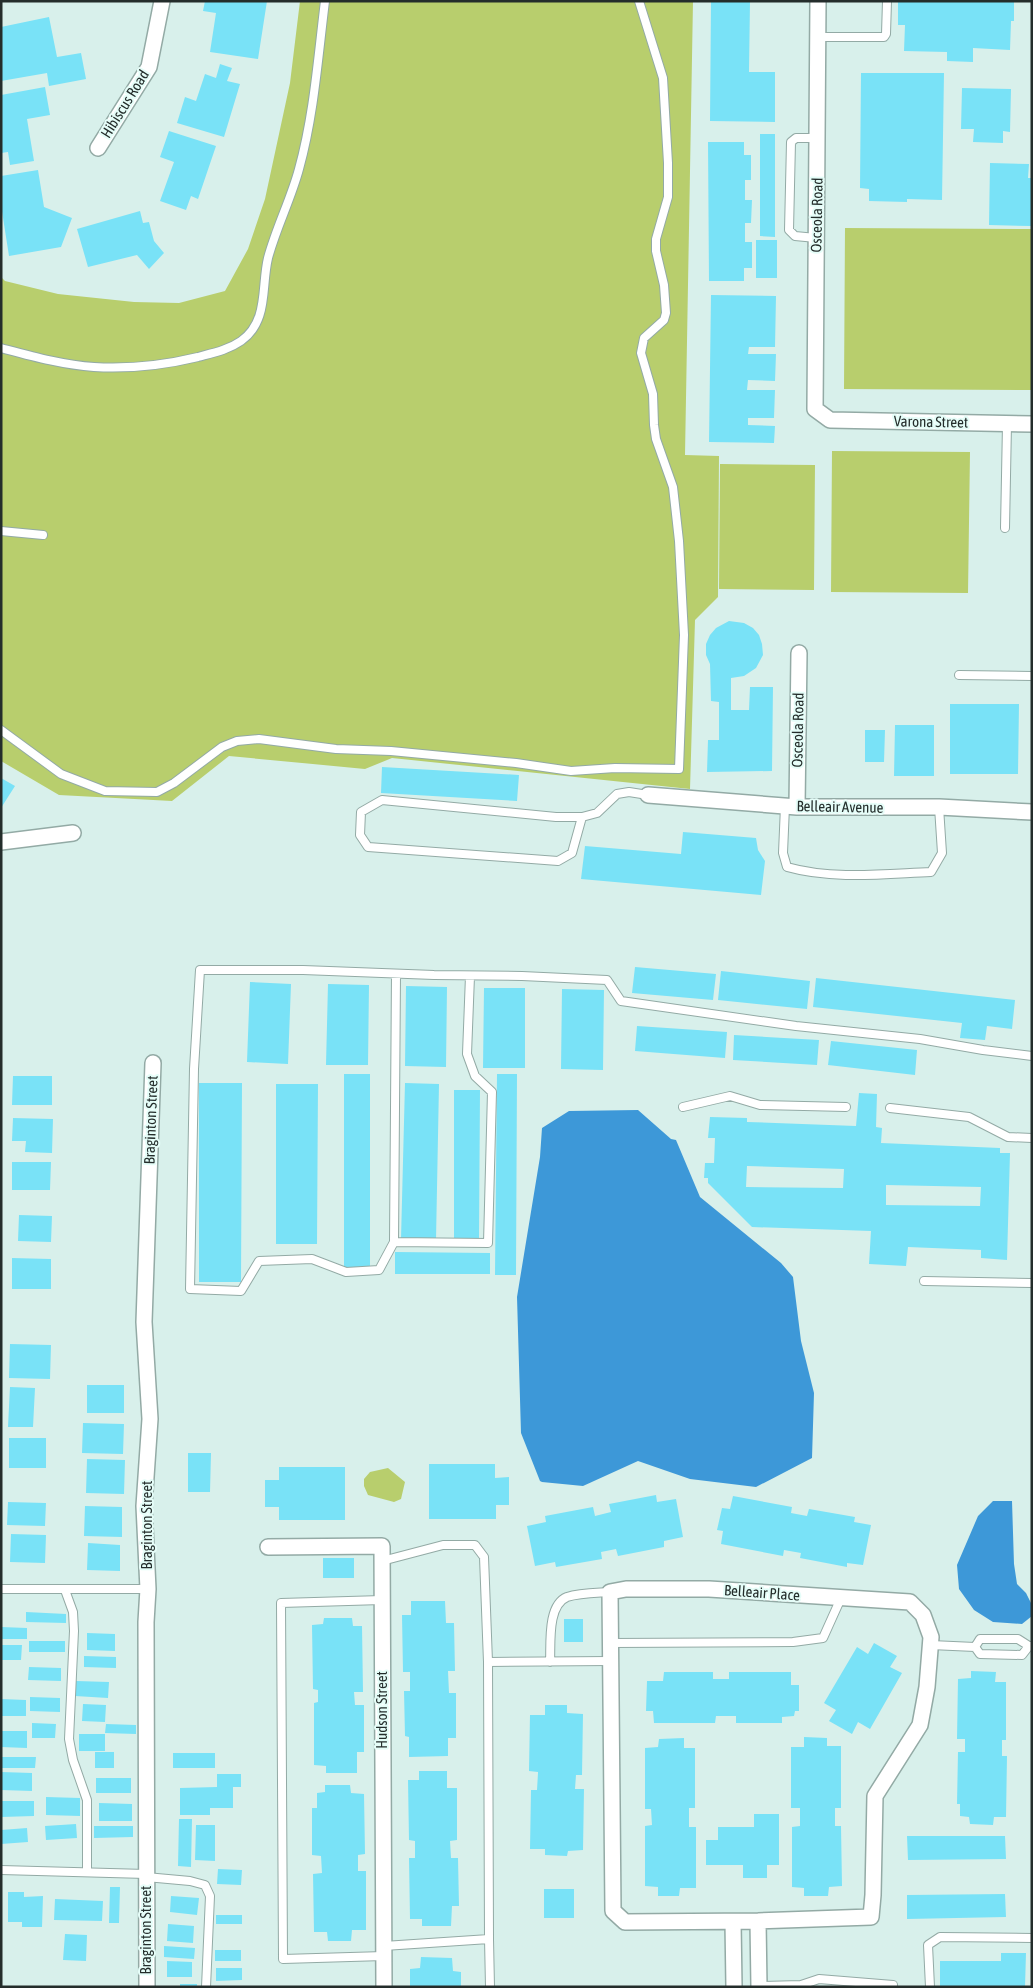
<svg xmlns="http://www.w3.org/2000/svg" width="1033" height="1988" viewBox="0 0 1033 1988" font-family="'Asap Condensed',sans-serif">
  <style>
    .green { fill: #b8ce6d }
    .water { fill: #3d98d8 }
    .building { fill: #79e2f7; fill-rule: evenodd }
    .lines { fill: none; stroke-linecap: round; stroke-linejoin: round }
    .lane-casing { stroke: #93aaa5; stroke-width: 10 }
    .street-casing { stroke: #93aaa5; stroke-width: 18 }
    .lane { stroke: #fff; stroke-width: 8 }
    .street { stroke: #fff; stroke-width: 15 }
    .labels { text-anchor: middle; stroke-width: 4; stroke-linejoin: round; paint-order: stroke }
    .street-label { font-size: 15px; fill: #242d2b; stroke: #e5fdf8 }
  </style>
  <rect width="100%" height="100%" fill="#d8f0eb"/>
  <path class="green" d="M300,1H693L685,455L719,456L718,597L695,620L690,789L392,758L365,769L229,756L172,801L59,795L1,761V277L5,281L58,294L134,302L179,303L225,291L248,249L265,199L290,83Z
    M845,228L1032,229V390L844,389Z
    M832,451L970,452L968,593L831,592Z
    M720,464L815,465L814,590L719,589Z
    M388,1468L405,1482L401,1499L394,1502L368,1495L364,1486V1479L370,1472Z"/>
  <path class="water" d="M638,1110L671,1139L676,1140L700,1197L781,1263L793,1277L801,1341L814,1393L812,1458L756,1487L690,1479L638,1461L583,1486L542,1482L540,1481L521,1433L517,1297L540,1157L542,1128L569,1111Z
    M993,1501H1012L1014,1564L1017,1584L1026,1593L1032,1605V1616L1022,1624L993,1622L974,1610L959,1589L957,1565L978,1516Z"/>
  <path class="building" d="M205,1H267L258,59L210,52L216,13L203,11Z
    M711,1H750L749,72H775V122L710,121Z
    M898,1H1014V21H1011L1010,50L973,48V62L947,61V52L904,51L905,25H898Z
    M49,17L57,57L81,53L86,79L49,86L47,73L1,81V27Z
    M220,64L232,68L227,81L240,84L224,137L177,123L185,97L196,101L205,74L216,78Z
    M861,73H944L942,200L907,199V202L869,201V189L860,188Z
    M45,87L50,115L27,119L34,161L10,165L8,152L1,153V95Z
    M962,88L1011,89L1010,132L1003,131V143L973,142L974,129H961Z
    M169,131L216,146L198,199L191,196L186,210L160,201L174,162L160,157Z
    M760,134H775V237L760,236Z
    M708,142H744V155H751V180H745V200H752L751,223H745V242H752V268H744V281H709Z
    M990,163L1029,164L1028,178H1032V226L989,225Z
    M38,170L44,207L72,218L61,247L9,256L1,205V176Z
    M140,211L143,223L149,222L154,241L164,253L149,269L137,255L88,267L77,229Z
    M756,240H777V278H756Z
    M711,295L776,296L775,347H749L748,354H776L775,381L748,380L747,390H775L774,418H748V425L775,426L774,443L709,442Z
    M729,621L744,623L753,628L759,635L762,644L763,655L756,668L744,676L731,678V710H749L750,687H773L772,771L707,772L708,740H719V702L711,701L710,664L706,655V644L710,635L716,628Z
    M950,704H1019L1018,774H950Z
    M895,725H934V776H894Z
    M865,730H885L884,762H865Z
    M382,767L519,775L517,801L381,793Z
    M1,778L15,786L1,808Z
    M683,832L756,838L758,850L765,861L761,895L581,879L585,846L681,854Z
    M635,967L716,974L713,1000L632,993Z
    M721,971L810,981L807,1009L718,1000Z
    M816,978L1015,1000L1012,1029L987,1026L985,1040L960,1038L962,1023L813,1007Z
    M250,982L291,984L288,1064L247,1062Z
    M328,984L369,985L368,1065H326Z
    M406,986L447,987L446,1067L405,1066Z
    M484,988H525V1068H483Z
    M562,989L604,990L603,1070L561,1069Z
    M637,1026L727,1032L725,1058L635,1051Z
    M734,1035L819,1040L817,1065L733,1060Z
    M831,1041L917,1050L915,1075L828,1065Z
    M344,1074H370V1268H344Z
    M497,1074H517L516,1275H495Z
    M13,1076H52V1105H12Z
    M199,1083H242L241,1282H199Z
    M405,1083L439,1084L436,1240L401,1239Z
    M276,1084H318L317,1244H276Z
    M454,1090H480L479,1239H454Z
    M859,1093L877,1094L876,1127L882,1128L881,1143L1000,1148V1153H1010L1007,1260L981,1258V1250L908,1247L906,1266L869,1264L871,1231L752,1227L708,1183V1178H704L705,1163H714L715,1138H708L710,1117L747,1118V1122L856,1126ZM747,1166L844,1169L843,1188L746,1187ZM886,1185L981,1187L980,1206L886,1205Z
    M13,1118L53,1119L52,1153L25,1152L26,1141H12Z
    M12,1162H51L50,1190H12Z
    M19,1215L52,1216L51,1242L18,1241Z
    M395,1252L490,1253V1274H395Z
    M12,1258L51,1259V1289H12Z
    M10,1344L51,1345L50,1379L9,1378Z
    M87,1385H124V1413H87Z
    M10,1387L35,1388L33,1427H8Z
    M83,1423L124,1424L123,1454L82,1453Z
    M9,1438H46V1468H9Z
    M188,1453H211L210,1492H188Z
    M87,1459L125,1460L124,1494L86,1493Z
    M429,1464H495V1478L509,1477V1505H496V1519H429Z
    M279,1467H345V1520H279V1507H265V1480H279Z
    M656,1495L657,1502L676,1499L683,1537L664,1541V1547L618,1556L616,1549L601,1552L602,1559L556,1567L555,1562L535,1566L527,1526L546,1522L545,1516L593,1507L595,1516L611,1512L609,1504Z
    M733,1496L792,1507L791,1513L807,1516L809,1509L855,1517L854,1522L871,1525L863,1565L847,1563V1567L800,1558L801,1553L784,1550L783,1556L721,1544L723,1531L717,1530L722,1508L730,1509Z
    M8,1502L46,1503L45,1526L7,1525Z
    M85,1506L122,1507V1537L84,1536Z
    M11,1534L46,1535L45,1563L10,1562Z
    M88,1543L120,1545V1571L87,1570Z
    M323,1558H354V1578H323Z
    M411,1601H445L446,1623H454L455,1671H448L449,1693H456V1738H448V1756L409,1757V1737L405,1736L404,1691H410V1672H403L402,1615H411Z
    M26,1612L66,1614V1623L26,1622Z
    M324,1618H352L353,1626H362L363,1692H354L355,1705H364V1752H357V1773H326V1766L314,1765V1703L318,1702V1690L313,1689L312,1625L323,1624Z
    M564,1619H583V1642H564Z
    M1,1627L27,1628V1639H1Z
    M87,1633L115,1634V1651L87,1650Z
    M29,1641H65V1652H29Z
    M874,1643L897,1656L890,1667L902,1673L870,1729L858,1722L852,1734L829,1721L836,1710L824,1703L857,1647L868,1654Z
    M1,1645H22L21,1660H1Z
    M84,1656L116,1657V1668L84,1667Z
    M29,1667L61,1668V1681L28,1680Z
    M971,1671L996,1672L995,1682H1006V1740H1002V1756H1007L1006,1817H994L993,1825L970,1824L969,1817L960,1816V1804H957L958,1752H965V1739H957L958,1679L971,1678Z
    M664,1672H713V1679H729V1672H791V1685H799V1711H795L794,1716L782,1717V1723H736V1716H716L715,1723H654L653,1711H646L647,1681H663Z
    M76,1681L109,1682L108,1698L75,1696Z
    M30,1697L60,1698V1712L30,1711Z
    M1,1699L26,1700V1716H1Z
    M83,1704L106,1705L105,1722L82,1721Z
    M545,1705H567V1713L583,1714L582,1775H576L575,1789H584L583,1850L568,1851L567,1856L545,1855V1849H530L531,1790H537L538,1773V1772L529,1771L530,1715H545Z
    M32,1723L56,1724L55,1738H32Z
    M106,1724L136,1725V1734L105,1733Z
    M1,1731H27V1748L1,1747Z
    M79,1734H105V1751H79Z
    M804,1737L827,1738V1746H841V1808H835V1826H841L842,1886L829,1887L828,1896H804V1888L792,1887V1827L800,1826V1808H791V1747H804Z
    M684,1738V1748H695V1808H689V1827H696V1888H680L679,1896H658V1887L645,1886V1826L652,1825L651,1809H645V1748L658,1747L659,1739Z
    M95,1752H114V1768H95Z
    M173,1753H215V1768H173Z
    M1,1757H36L35,1768H1Z
    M419,1771H447V1788H457V1840L450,1841L451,1858H458L459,1906H452L451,1926H422V1919H410L409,1858H415V1841L409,1840L408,1780H419Z
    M1,1772L32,1773V1791L1,1790Z
    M217,1774H241V1787H233V1808H210V1815H180V1788L217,1787Z
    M96,1778H131V1793H96Z
    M325,1785H350L351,1793L364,1794L365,1854L358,1855V1871H366V1930H352L351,1941H328L327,1932H314L313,1874L322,1873L321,1856L312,1855V1808H317V1793L325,1792Z
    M46,1797L80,1798V1816L46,1815Z
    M1,1801H34V1816L1,1817Z
    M99,1803L132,1804V1821H99Z
    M754,1814H779V1865H767V1878H743V1865H706V1840H718V1827H754Z
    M179,1819H192L191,1867L178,1866Z
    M76,1824L77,1838L46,1840L45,1826Z
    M196,1825H215V1861L195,1860Z
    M94,1826H133V1837L94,1838Z
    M27,1828L28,1842L1,1844V1830Z
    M907,1836H1005L1006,1859L908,1860Z
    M218,1869L242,1870L241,1885L217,1884Z
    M110,1887H120L119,1923H109Z
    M544,1889H574V1918H544Z
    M8,1892H24V1897L43,1896L42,1927H22V1922H8Z
    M1005,1894L1006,1917L907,1919V1895Z
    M171,1896L199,1898L197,1915L170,1912Z
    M55,1899L103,1901L102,1921L54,1920Z
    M216,1915H242V1924H216Z
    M168,1924L194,1926L193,1943L167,1941Z
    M65,1934L87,1935L86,1961L63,1960Z
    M164,1946L195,1948L194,1959L164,1957Z
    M215,1950H241V1961H215Z
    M1001,1953H1026L1025,1987H940V1961H1001Z
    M421,1957L452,1958L453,1971L461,1972V1987H410V1969L420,1968Z
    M167,1961L192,1962V1977H167Z
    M216,1968H242V1980L216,1981Z
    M180,1984H197V1987H180Z"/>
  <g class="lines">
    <g class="lane-casing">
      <path id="lane" d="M818,37H884L886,34L887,1
        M816,238L795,236L789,230L791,142L796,138H817
        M1,348C31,356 63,365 94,367C128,369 165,365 198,357C213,353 228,350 241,341C269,321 261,287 268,258C276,228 291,199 299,169C314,115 318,57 325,1
        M1005,528L1007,424
        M1,531L43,535
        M959,675L1032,676
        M1,730L61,774L105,791L157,792L174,783L222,747L237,741L259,739L336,749L391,751L516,763L571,771L615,768L679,769L684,635L679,541L673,487L656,439L654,425L653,394L641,353L644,338L664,320L666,313L664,285L656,251V239L668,197V163L663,78L639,1
        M785,806L783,853L787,867C833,880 883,874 931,872L942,853L939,807
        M582,817L572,853L558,861L368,847L360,835L361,812L382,800L556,817H582L597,813L617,794L629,792L648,795
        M470,976L467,1054L475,1076L492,1092L488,1243L394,1242L379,1270L346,1272L312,1259L259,1261L241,1291L190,1289L194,1069L200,970H303L434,975L522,976L607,980L621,1001L796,1026L920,1039L983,1050L1032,1056
        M683,1107L730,1096L760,1105L846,1107
        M890,1108L969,1117L1008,1137L1032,1138
        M394,1242L396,974
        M924,1281L1032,1283
        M382,1561L443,1545H475L484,1557L488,1662
        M1,1589H148
        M65,1590L73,1612L74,1631L69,1739L73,1760L87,1800V1872
        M382,1600L281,1603L283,1959L384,1956
        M611,1643L793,1642L823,1638L841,1598
        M931,1645L975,1647L980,1654L1022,1655L1029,1646H1032
        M975,1647L980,1639H1018L1029,1646
        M550,1662C551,1644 547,1605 567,1597C580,1593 597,1593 610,1592
        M1,1870L146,1874
        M146,1877L190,1881L205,1885L210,1896L206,1987
        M489,1939L490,1987
        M384,1946L489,1939L488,1662L611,1661
        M801,1985L819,1979L893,1985
        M759,1986L801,1985L800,1987
        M930,1987L928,1945L940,1937L1032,1938"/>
    </g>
    <g class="street-casing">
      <path id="street" d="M818,1L815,409L830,420L1032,424
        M98,148L149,67L162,1
        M648,795L797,807H939L1032,812
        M797,807L799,653
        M1,842L73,833
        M268,1547L382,1546L384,1987
        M626,1589H709L910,1602L923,1615L931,1637L927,1687L920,1725L875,1796L873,1895L871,1917L758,1921L625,1922L613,1911L610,1592Z
        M758,1921L759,1987
        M733,1922L734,1987
        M147,1987L146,1622L148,1589L144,1506L150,1419L144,1322L153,1063"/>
    </g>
    <use href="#lane" class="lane"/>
    <use href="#street" class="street"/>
  </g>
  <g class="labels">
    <g class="street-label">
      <text transform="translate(125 104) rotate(-58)" y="5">Hibiscus Road</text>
      <text transform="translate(817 215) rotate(-89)" y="5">Osceola Road</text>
      <text transform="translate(931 422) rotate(1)" y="5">Varona Street</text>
      <text transform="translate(798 730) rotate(-89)" y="5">Osceola Road</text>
      <text transform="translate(840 807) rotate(1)" y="5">Belleair Avenue</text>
      <text transform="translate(151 1120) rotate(-88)" y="5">Braginton Street</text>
      <text transform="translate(147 1525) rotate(-90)" y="5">Braginton Street</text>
      <text transform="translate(762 1593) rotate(4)" y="5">Belleair Place</text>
      <text transform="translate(382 1710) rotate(-90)" y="5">Hudson Street</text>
      <text transform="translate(146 1930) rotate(-90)" y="5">Braginton Street</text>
    </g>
  </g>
  <rect width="1033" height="1988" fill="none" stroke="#242d2b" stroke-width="5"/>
</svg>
